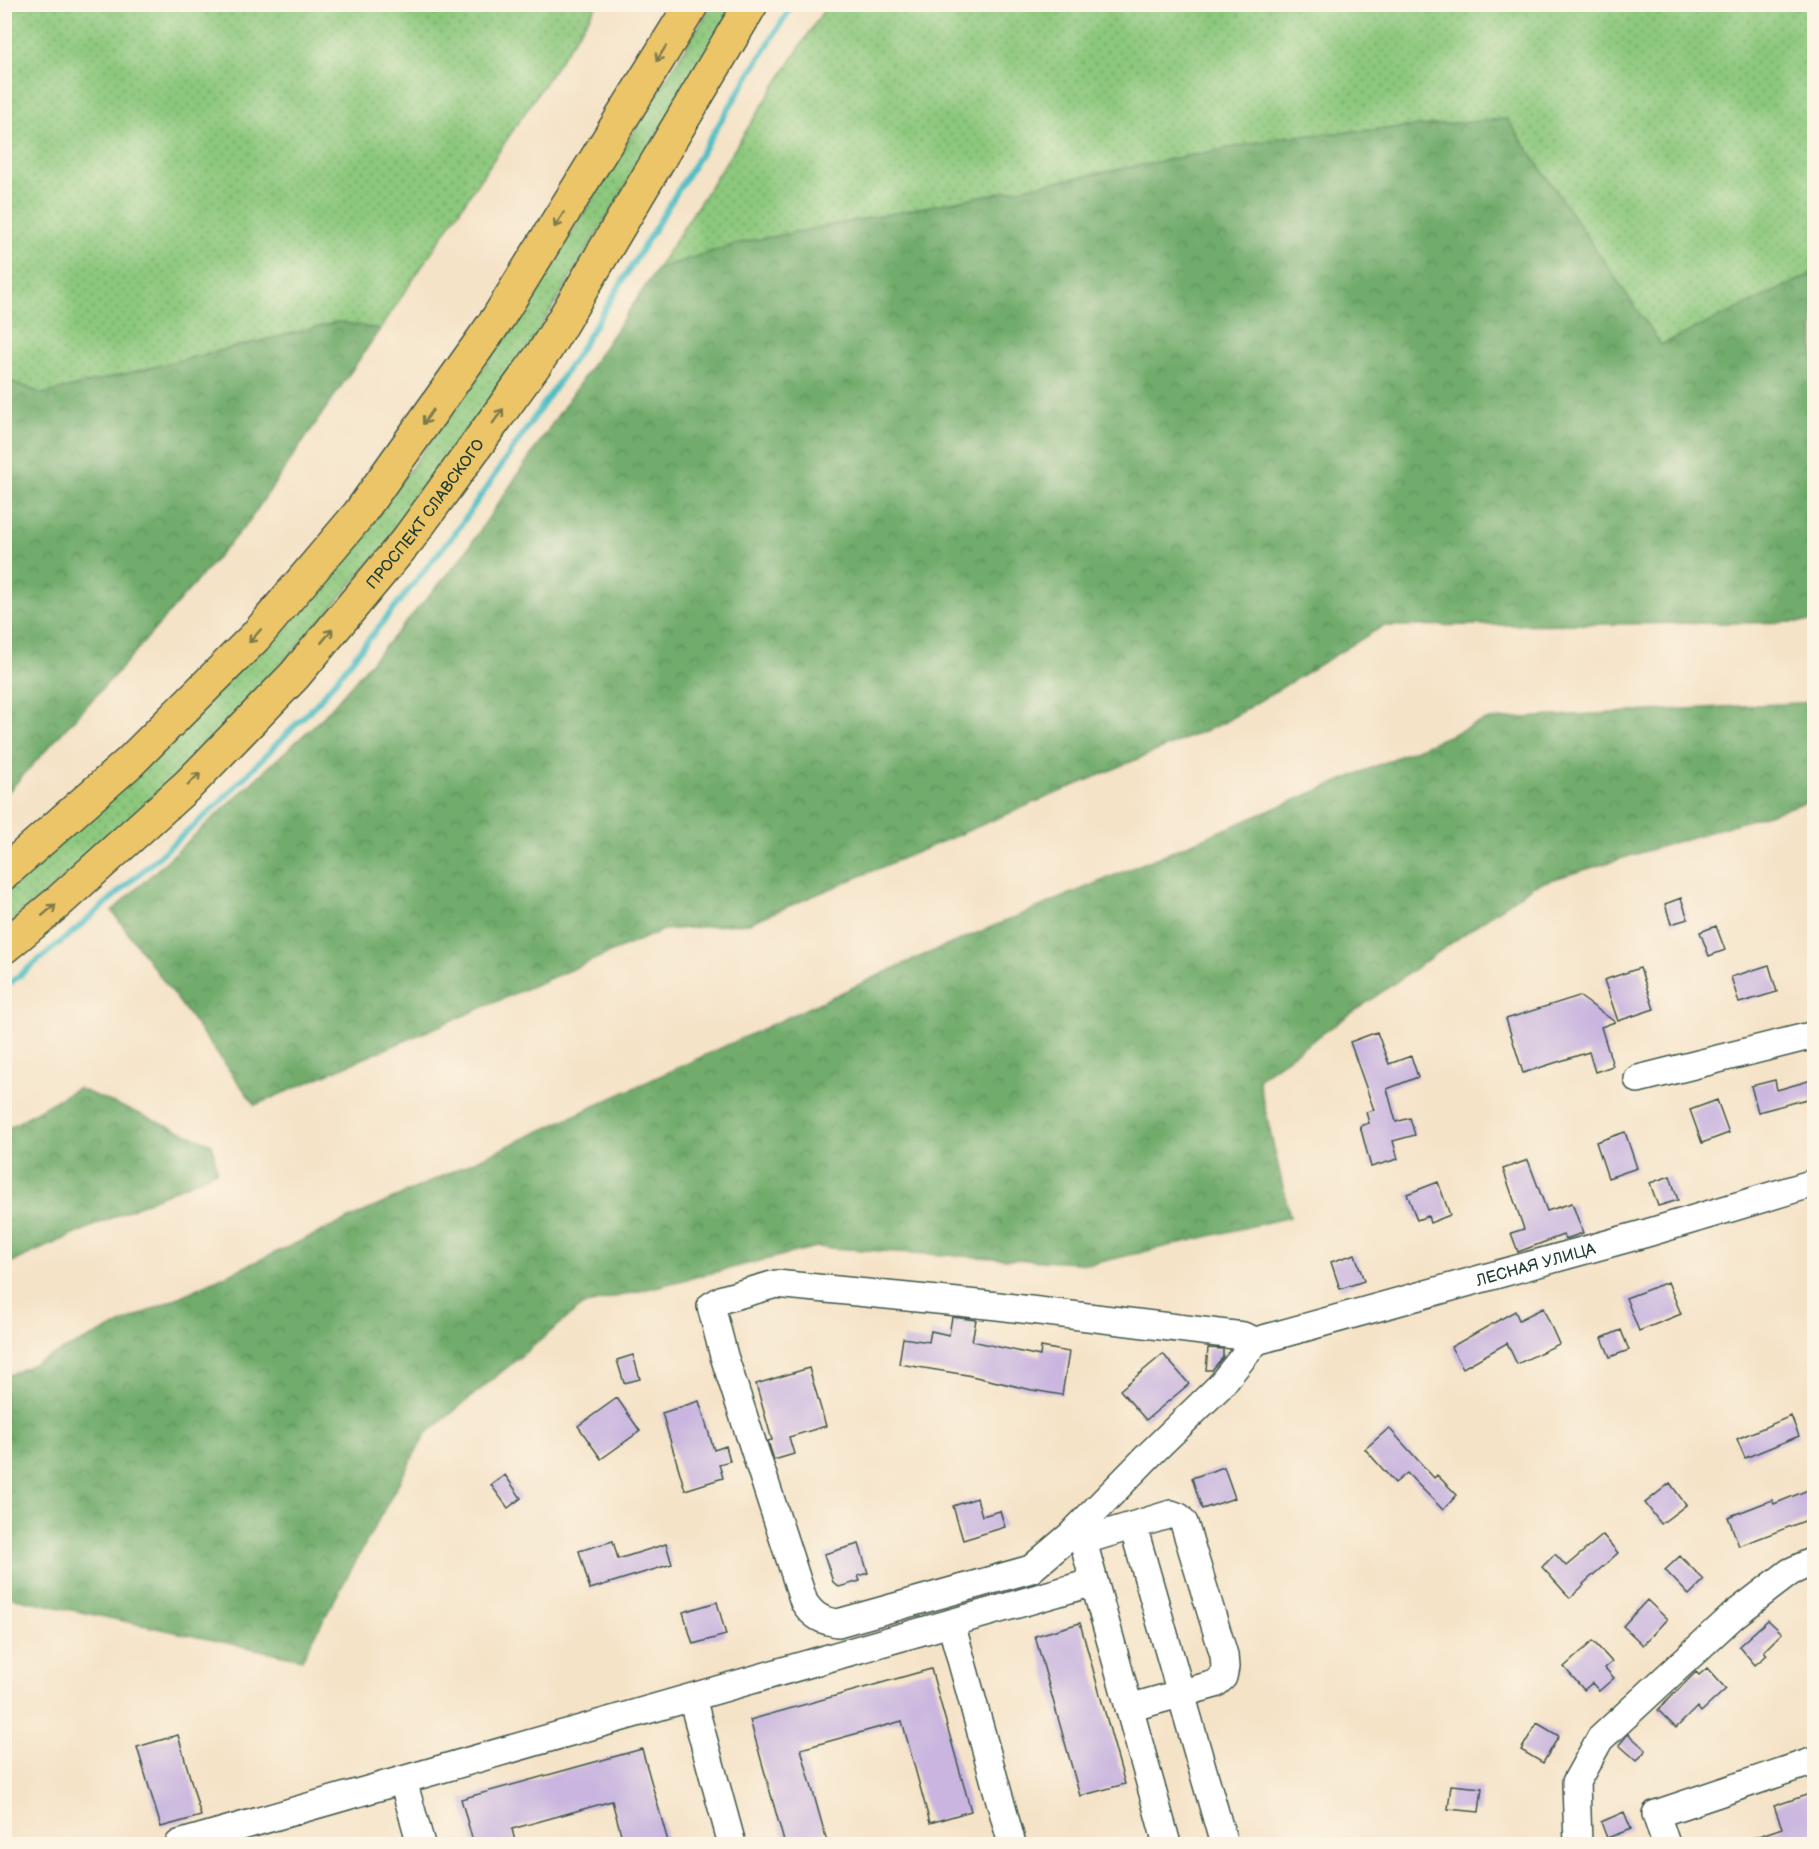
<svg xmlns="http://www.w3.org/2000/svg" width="1819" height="1849" viewBox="0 0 1819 1849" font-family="'Balsamiq Sans',sans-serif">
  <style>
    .grass { fill: url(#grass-dots); stroke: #568258; stroke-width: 1.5 }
    .forest { fill: url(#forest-crowns); stroke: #487450; stroke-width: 1.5 }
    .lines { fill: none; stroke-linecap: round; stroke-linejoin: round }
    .stream { stroke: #50bec4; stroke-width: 6 }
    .building { fill: #c9b5df }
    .minor-casing { stroke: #3f564a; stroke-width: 30 }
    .major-casing { stroke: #3f564a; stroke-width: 36 }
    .minor { stroke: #fff; stroke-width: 27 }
    .major { stroke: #edc569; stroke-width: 33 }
    .oneway { stroke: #7c7a4c }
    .labels { text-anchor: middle; stroke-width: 4.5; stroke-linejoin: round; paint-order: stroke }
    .street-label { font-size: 16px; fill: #1f3d34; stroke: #fcf5e5 }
  </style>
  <defs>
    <pattern id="grass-dots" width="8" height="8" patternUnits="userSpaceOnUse" patternTransform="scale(1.5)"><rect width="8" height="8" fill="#8cc87d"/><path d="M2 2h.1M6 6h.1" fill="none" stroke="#72a467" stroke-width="1.8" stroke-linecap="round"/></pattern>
    <pattern id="forest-crowns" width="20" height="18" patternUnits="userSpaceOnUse" patternTransform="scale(1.5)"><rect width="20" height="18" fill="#71ac6c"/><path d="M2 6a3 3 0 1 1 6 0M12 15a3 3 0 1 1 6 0" fill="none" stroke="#5c8d5a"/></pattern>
  </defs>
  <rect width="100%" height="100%" fill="#fcf5e5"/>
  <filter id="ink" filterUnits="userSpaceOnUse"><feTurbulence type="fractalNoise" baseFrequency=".0167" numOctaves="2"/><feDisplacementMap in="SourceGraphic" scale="12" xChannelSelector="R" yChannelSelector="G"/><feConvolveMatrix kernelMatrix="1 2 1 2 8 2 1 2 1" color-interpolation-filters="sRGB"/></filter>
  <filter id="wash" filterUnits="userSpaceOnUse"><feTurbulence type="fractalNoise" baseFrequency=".008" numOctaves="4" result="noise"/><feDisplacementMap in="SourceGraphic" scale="24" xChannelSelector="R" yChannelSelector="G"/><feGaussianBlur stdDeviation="1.35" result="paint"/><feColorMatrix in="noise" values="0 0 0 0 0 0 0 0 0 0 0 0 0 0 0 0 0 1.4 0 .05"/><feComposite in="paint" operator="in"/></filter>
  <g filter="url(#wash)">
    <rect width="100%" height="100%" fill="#f5e3c8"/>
    <path class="grass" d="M4,5H597L380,329L338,322L43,394L5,379Z
      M712,5H735L527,350L391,539L279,668L160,794L5,928V892L20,880L371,523L511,330Z
      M827,5H1814V273L1661,345L1507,119L1286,137L735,244L657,269Z"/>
    <path class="forest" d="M1507,119L1661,345L1814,273V622L1383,626L1223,723L749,923L663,930L255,1105L112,911L324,716L460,560L657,269L735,244L1286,137Z
      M338,322L380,329L249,521L122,667L5,795V379L43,394Z
      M1814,702V800L1534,885L1258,1079L1290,1217L1092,1264L816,1247L583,1305L425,1435L302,1659L5,1596V1377L910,961L1486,720Z
      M77,1088L212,1144L217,1171L5,1265V1130Z"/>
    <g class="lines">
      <path class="stream" d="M4,988L78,928L217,805L318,702L458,529L573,361L793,4"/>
    </g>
    <g id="blocks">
      <path class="building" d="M1681,898L1688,919L1671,924L1665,904Z
        M1716,926L1725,950L1709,956L1700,932Z
        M1769,965L1777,992L1739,1003L1731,977Z
        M1640,968L1654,1009L1618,1021L1604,980Z
        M1579,996L1615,1022L1601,1027L1613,1066L1595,1072L1589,1052L1523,1073L1506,1019Z
        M1377,1032L1389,1064L1411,1056L1418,1077L1387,1089L1396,1122L1410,1118L1415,1135L1393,1141L1398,1159L1371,1167L1360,1126L1369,1123L1366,1112L1374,1110L1350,1042Z
        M1815,1079V1097L1758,1112L1751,1086L1775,1080L1777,1090Z
        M1717,1100L1729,1133L1702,1143L1690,1110Z
        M1625,1132L1637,1168L1608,1178L1596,1142Z
        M1528,1160L1547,1211L1572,1203L1583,1233L1565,1239L1563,1235L1518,1252L1511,1233L1524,1229L1503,1169Z
        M1670,1176L1678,1200L1658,1206L1650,1183Z
        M1438,1182L1450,1215L1430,1223L1428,1216L1417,1220L1407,1194Z
        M1355,1254L1364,1281L1340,1289L1331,1262Z
        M1668,1282L1681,1314L1639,1331L1626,1298Z
        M1543,1308L1559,1344L1517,1364L1507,1343L1463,1368L1451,1347L1515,1311L1519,1320Z
        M952,1317L976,1320L972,1341L1040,1356L1041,1347L1069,1352L1062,1395L1032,1390L967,1375L899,1364L903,1338L929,1342L931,1331L949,1335Z
        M1621,1330L1629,1350L1610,1357L1602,1338Z
        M1208,1348L1223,1349V1357L1212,1370H1206Z
        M1163,1354L1189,1384L1146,1420L1120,1390Z
        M633,1355L640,1379L624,1383L617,1360Z
        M809,1368L826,1426L789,1437L794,1454L774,1460L768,1441L772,1440L756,1384Z
        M617,1398L640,1431L601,1459L578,1426Z
        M699,1401L714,1450L726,1446L730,1461L719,1464L723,1478L685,1490L662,1413Z
        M1791,1416L1799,1436L1745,1458L1737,1439Z
        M1389,1428L1434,1478L1437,1475L1457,1495L1443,1510L1407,1473L1395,1483L1365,1449Z
        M1224,1467L1235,1498L1202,1509L1192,1478Z
        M505,1475L521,1498L508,1508L491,1485Z
        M1670,1483L1686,1505L1661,1524L1645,1503Z
        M1815,1487V1517L1739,1546L1728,1517L1772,1500L1774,1504Z
        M977,1498L982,1516L1000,1511L1005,1527L963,1540L953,1506Z
        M1603,1535L1618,1553L1583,1584L1584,1585L1570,1598L1542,1567L1555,1554L1566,1566Z
        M613,1541L618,1559L666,1544L672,1564L590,1589L579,1551Z
        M859,1544L868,1573L858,1576L860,1581L839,1587L833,1582L824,1554Z
        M1680,1556L1704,1580L1689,1595L1665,1570Z
        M1647,1600L1667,1619L1643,1645L1623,1626Z
        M717,1602L726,1635L693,1644L683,1612Z
        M1768,1620L1782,1633L1764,1651L1767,1655L1755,1665L1739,1646Z
        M1080,1623L1125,1784L1080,1796L1035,1636Z
        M1593,1641L1612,1662L1605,1668L1614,1678L1599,1691L1592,1683L1584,1690L1564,1667Z
        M1707,1668L1726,1689L1701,1712L1697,1707L1676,1728L1658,1710L1696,1672L1699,1675Z
        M931,1669L971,1811L930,1823L902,1721L801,1749L828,1845H785L750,1720Z
        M1537,1723L1559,1736L1543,1763L1521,1750Z
        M1628,1734L1646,1750L1637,1761L1619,1745Z
        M178,1735L201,1816L161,1827L137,1747Z
        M642,1749L669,1845H624L612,1801L512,1829L516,1845H474L461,1799Z
        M1451,1785L1482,1788L1479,1812L1448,1809Z
        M1815,1792V1845H1741V1842L1782,1828L1774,1806Z
        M1624,1812L1631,1829L1607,1838L1601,1822Z"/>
    </g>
  </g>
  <g filter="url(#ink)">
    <use href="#blocks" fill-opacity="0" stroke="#3f564a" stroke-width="1.5"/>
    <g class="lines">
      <g class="minor-casing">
        <g id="minor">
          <path d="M1638,1079L1814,1035"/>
          <path d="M776,1284L998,1306L1243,1336L1256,1341L1220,1386L1150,1454L1071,1535L1031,1569L838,1623C822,1621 813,1616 804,1602L724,1356L711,1306L723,1299Z"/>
          <path id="s1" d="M1256,1341L1647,1233L1814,1183"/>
          <path d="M1133,1526L1224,1844"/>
          <path d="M1079,1527L1167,1844"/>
          <path d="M1082,1541L1171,1514L1179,1517L1184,1523L1224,1655L1225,1667L1223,1677L1215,1684L1129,1708"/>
          <path d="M951,1623L1012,1844"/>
          <path d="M692,1698L732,1844"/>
          <path d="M403,1781L421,1844"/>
          <path d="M179,1844L1094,1582"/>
          <path d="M1578,1844L1576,1782L1600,1739L1734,1615L1790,1572L1814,1561"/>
          <path d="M1666,1844L1656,1814L1814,1761"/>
        </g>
      </g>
      <g class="major-casing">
        <g id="major">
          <path d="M4,873L130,762L255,637L359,514L498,318L692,4"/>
          <path id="s2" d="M4,947L56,904L189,784L294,676L409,538L546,349L751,4"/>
        </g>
      </g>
      <use href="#minor" class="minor"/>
      <use href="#major" class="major"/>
    </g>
    <defs><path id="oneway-shaft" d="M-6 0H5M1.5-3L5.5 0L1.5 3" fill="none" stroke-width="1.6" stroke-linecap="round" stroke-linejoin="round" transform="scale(1.5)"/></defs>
    <g class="oneway">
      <use href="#oneway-shaft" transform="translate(661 54) rotate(122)"/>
      <use href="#oneway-shaft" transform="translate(559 220) rotate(122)"/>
      <use href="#oneway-shaft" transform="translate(498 416) rotate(-54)"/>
      <use href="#oneway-shaft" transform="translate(428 417) rotate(125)"/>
      <use href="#oneway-shaft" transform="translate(255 636) rotate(132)"/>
      <use href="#oneway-shaft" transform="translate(327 636) rotate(-50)"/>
      <use href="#oneway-shaft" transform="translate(194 779) rotate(-45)"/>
      <use href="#oneway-shaft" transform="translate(49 910) rotate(-40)"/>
    </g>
  </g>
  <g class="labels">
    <g class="street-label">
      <text dy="6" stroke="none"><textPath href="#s2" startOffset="606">ПРОСПЕКТ СЛАВСКОГО</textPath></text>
      <text dy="6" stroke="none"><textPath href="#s1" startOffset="290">ЛЕСНАЯ УЛИЦА</textPath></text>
    </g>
  </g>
  <rect width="1819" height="1849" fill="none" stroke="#fcf5e5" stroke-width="24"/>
</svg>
